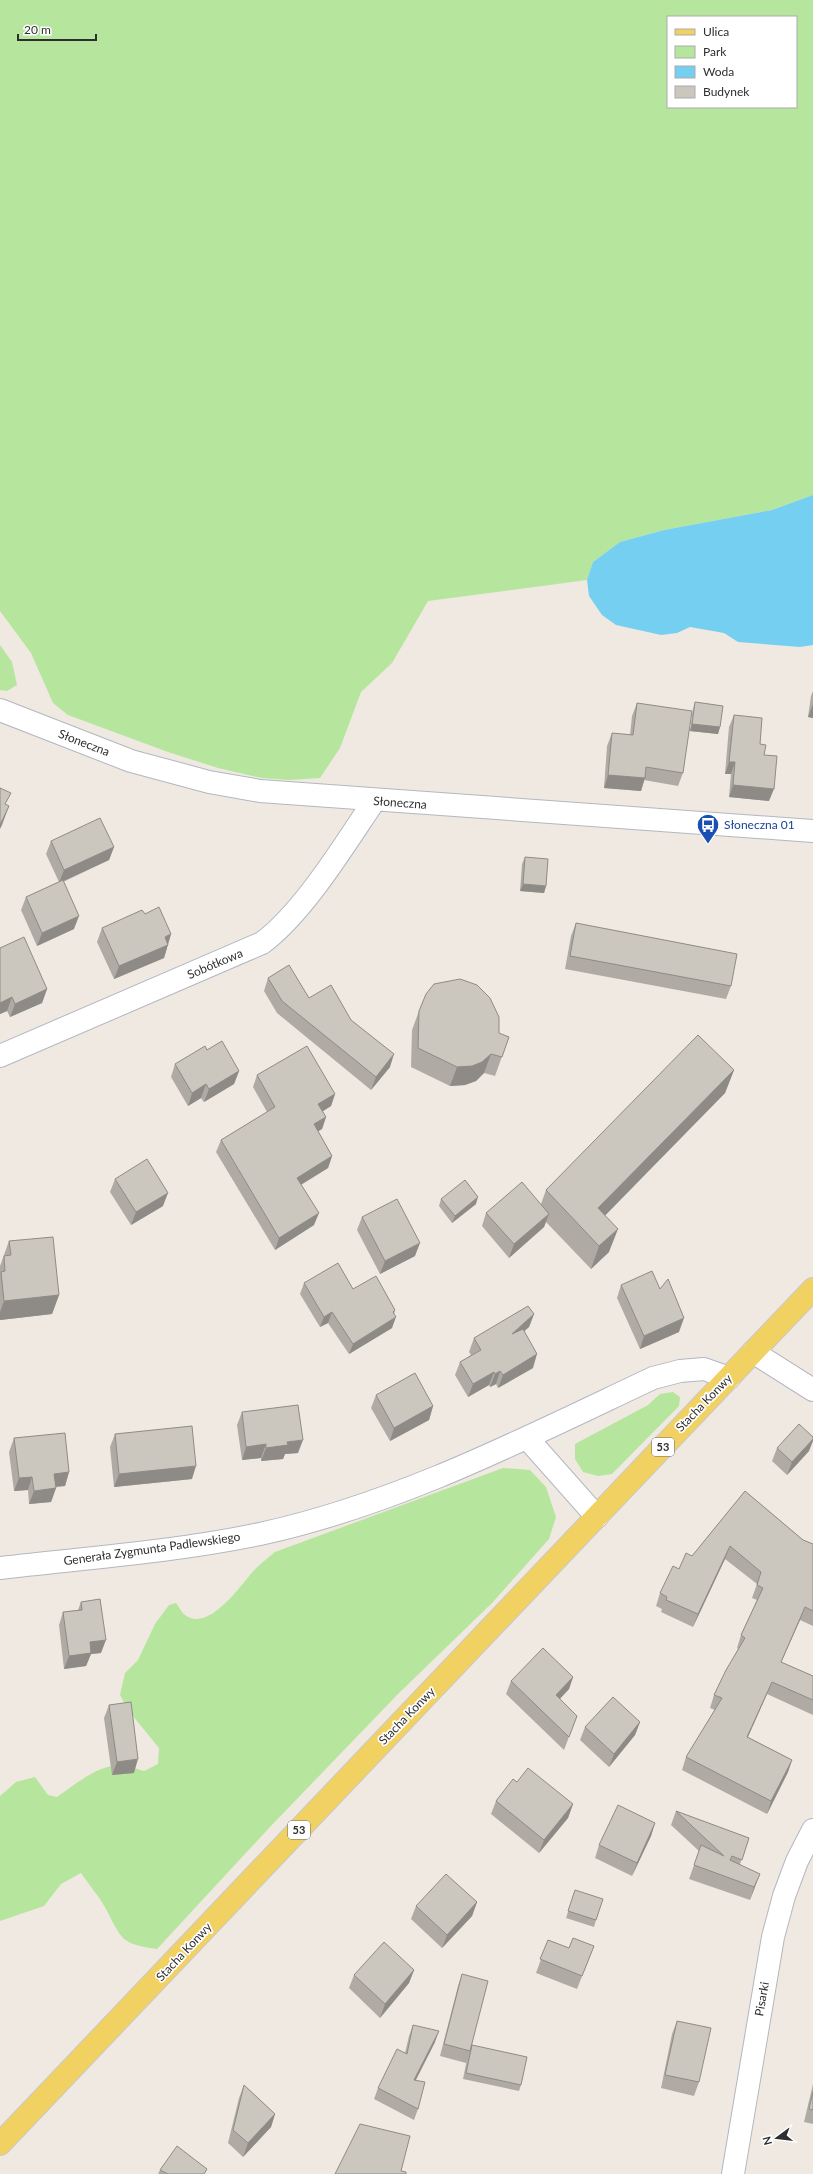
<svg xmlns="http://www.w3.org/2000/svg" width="813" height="2174" viewBox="0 0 813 2174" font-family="Lato,sans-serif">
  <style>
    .green { fill: #b6e59e; fill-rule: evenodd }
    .water { fill: #75cff0 }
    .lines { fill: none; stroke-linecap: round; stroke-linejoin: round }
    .minor-casing { stroke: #b4b7c1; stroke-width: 24 }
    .major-casing { stroke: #c9c9c9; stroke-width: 24 }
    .minor { stroke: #fff; stroke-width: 22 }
    .major { stroke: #f2d163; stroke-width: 22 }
    .wall { fill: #afaba4 }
    .shaded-wall { fill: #8e8b86 }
    .building { fill: #cbc7bf; stroke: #8e8b86 }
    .labels { text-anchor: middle; stroke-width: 3.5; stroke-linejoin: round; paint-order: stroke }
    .shield { fill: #fff; stroke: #6d6d6d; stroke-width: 1 }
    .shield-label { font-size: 11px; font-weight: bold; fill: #2e2e2e }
    .street-label { font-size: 12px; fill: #2e2e2e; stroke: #fff }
    .transit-label { font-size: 12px; fill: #164399; stroke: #fff; text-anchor: start }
  </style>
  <rect width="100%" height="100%" fill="#efe9e1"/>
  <path class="green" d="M0,0H813V495L772,510L664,530L620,542L593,562L587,580L428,601L392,663L361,692L340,748L320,778L289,780L262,778L218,768L168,752L68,715L53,703L31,653L0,611ZM668,17H796V107H668Z
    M0,645L12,662L17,685L7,691L0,690Z
    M673,1392L680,1397L679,1406L612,1474L598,1476L583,1472L575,1459V1444L648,1405L660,1394Z
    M503,1468L530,1470L546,1487L556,1517L549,1539L492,1603L398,1694L269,1828L157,1949C120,1944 122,1939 106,1909C99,1896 89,1885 81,1873L61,1884L44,1906L0,1921V1796L16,1782L35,1777L48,1795L57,1797C76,1784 102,1761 127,1766C133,1767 139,1770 144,1771L158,1764L159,1748L128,1710L120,1695L125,1673L138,1660L155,1624L169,1605L176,1603C179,1607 182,1613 185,1615C208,1632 238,1589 250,1575C257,1566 267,1559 275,1552Z"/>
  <path class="water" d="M813,495V645L800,647L738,642L724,633L690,627L677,633L661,635L616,625L602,615L589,596L587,580L593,562L620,542L664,530L772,510Z"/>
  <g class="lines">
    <g class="minor-casing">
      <path id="minor" d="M0,710L131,761L209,782L260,791L813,831
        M0,1056L262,943C303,913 345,844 374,801
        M753,1352L813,1390
        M527,1438L597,1517
        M0,1568C86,1558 174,1552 260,1534C398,1504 526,1438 653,1378L680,1371L704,1369L729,1378
        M733,2174L773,1937L784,1896L797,1861L813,1830"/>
    </g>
    <g class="major-casing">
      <path id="major" d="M0,2144L813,1289"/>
    </g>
    <use href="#minor" class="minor"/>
    <use href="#major" class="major"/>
  </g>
  <path class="wall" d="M813,691V718L808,717L811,696Z
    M695,702L720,727L718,734L690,731L693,709Z
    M637,703L683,773L678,786L644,780L641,791L604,788L607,746L612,733L630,735L632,716Z
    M734,715L760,744L764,755L769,801L729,797L731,774H725L729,727Z
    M51,841L114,847L109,860L63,882L74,929L37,946L21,910L26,897L59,882L46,854Z
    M525,857L546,886L544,893L520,891L522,864Z
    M145,914L171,934L164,958L114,979L97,942L102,928Z
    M576,923L731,986L726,999L565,969L571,936Z
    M0,948L47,989L42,1003L10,1017L7,1011L0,1014Z
    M268,978L351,1020L390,1067L371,1090L277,1013L264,991Z
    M419,1011L509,1037L495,1076L484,1073L476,1081L465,1085L450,1086L411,1067L412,1030Z
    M207,1050L239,1071L234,1084L204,1102L201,1098L188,1106L171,1077L175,1064Z
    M734,1070L725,1093L605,1215L609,1252L591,1269L546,1222L544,1227L509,1258L482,1226L486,1213L541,1204L546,1190Z
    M257,1075L335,1094L331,1106L322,1111L326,1117L322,1129L318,1131L332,1156L328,1168L301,1185L314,1225L275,1250L216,1152L221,1140L267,1112L253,1087Z
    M115,1179L163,1206L131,1225L110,1192Z
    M441,1199L476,1204L452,1223L439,1206Z
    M362,1217L415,1256L380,1274L357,1230Z
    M9,1241L59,1295L52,1314L0,1320V1266Z
    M304,1283L353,1289L394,1313L392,1328L349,1354L328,1323L320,1327L300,1294Z
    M621,1285L660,1289L679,1332L640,1349L617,1298Z
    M534,1314L529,1327L524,1331L533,1368L498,1388L496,1384L490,1387L489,1385L468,1397L455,1375L460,1362L471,1355L469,1352L474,1338Z
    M376,1395L433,1406L429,1420L390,1441L371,1408Z
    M242,1412L298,1453L285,1454L283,1459L261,1461V1458L242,1460L237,1425Z
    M115,1434L192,1479L114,1487L110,1447Z
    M14,1438L69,1472L65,1486L56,1487V1488L51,1502L29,1504L28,1490L14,1491L9,1452Z
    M777,1448L809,1451L787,1475L772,1461Z
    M745,1491L803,1540L813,1544V1626L800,1620L781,1662L813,1676V1715L767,1694L748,1737L792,1760L788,1772L767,1814L682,1770L686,1757L715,1710L710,1708L714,1695L738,1649L737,1648L741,1635L757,1600L752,1598L757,1584L725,1559L693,1627L661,1612L662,1609L656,1606L660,1593L679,1569L692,1556Z
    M81,1602L101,1653L91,1654L86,1666L64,1669L59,1625L63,1612L78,1610Z
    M573,1677L569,1689L560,1699L577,1716L564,1750L506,1694L511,1681Z
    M109,1705L134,1773L112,1775L104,1718Z
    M640,1722L635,1735L609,1767L580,1740L585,1727Z
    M517,1782L573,1804L568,1818L539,1853L491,1814L496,1801Z
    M676,1811L749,1838L740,1864L755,1887L750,1900L689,1879L699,1851L671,1825Z
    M655,1823L651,1836L632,1876L595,1858L599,1845Z
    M575,1890L596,1920L594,1927L566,1918Z
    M477,1902L472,1916L442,1948L411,1919L416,1906Z
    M548,1940L569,1948L594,1946L577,1989L536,1973Z
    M414,1970L409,1983L380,2018L349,1988L354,1975Z
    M462,1974L472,2045L521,2085L519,2091L463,2079L467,2059L466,2063L440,2056L458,1986Z
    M677,2021L699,2082L694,2096L661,2088L672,2034Z
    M413,2025L435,2042L416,2080L418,2109L414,2120L374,2099L378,2088L405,2053L409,2036Z
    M813,2084V2124L804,2122Z
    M244,2085L275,2114L271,2127L243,2157L228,2143L239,2098Z
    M160,2170L206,2174H158Z"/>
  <path class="shaded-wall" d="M813,704V718L808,717Z
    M692,724L720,727L718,734L690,731Z
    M729,762H735L731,774H725Z
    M608,775L645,778L641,791L604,788Z
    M733,785L774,789L769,801L729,797Z
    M9,806L2,825L0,829V825Z
    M114,847L109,860L59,883L64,870Z
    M523,884L546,886L544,893L520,891Z
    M79,916L74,929L37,946L42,933Z
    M171,934L164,958L114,979L119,966L165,937Z
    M47,989L42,1003L10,1017L15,1004Z
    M12,997L7,1011L0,1014V1003Z
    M394,1054L390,1067L371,1090L376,1077Z
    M491,1054L484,1073L476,1081L465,1085L450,1086L457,1067Z
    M734,1070L725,1093L590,1231L598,1208Z
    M239,1071L234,1084L204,1102L209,1089Z
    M206,1084L201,1098L188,1106L192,1093Z
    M335,1094L331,1106L314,1117L318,1104Z
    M326,1117L322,1129L310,1136L314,1124Z
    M332,1156L328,1168L292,1190L297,1178Z
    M168,1193L163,1206L131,1225L136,1212Z
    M478,1197L476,1204L452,1223L455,1216Z
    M319,1213L314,1225L275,1250L279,1238Z
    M549,1214L544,1227L509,1258L514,1244Z
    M618,1229L609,1252L591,1269L599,1246Z
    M420,1243L415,1256L380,1274L385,1261Z
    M59,1295L52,1314L0,1320V1312L4,1301Z
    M395,1310L392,1320L396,1317L392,1328L349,1354L353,1344Z
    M332,1312L328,1323L320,1327L324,1317Z
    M534,1314L529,1327L507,1347L512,1334Z
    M684,1318L679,1332L640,1349L644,1336Z
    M537,1354L533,1368L498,1388L503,1375Z
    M500,1371L496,1384L490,1387L495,1374Z
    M494,1372L489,1385L468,1397L473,1384Z
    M433,1406L429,1420L390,1441L394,1428Z
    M813,1439V1441L809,1451L787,1475L792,1462Z
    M303,1440L298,1453L285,1454L283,1459L261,1461L266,1448L287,1442Z
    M266,1444L261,1458L242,1460L246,1447Z
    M196,1466L192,1479L114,1487L119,1474Z
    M69,1472L65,1486L49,1487L54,1474Z
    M32,1477L28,1490L14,1491L19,1478Z
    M56,1488L51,1502L29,1504L34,1491Z
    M730,1546L725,1559L693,1627L698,1614Z
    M805,1607L800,1620L776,1674L781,1662Z
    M106,1640L101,1653L91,1654L86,1666L64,1669L69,1656L90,1642Z
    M573,1677L569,1689L551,1708L556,1695Z
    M772,1682L767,1694L742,1750L747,1737Z
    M640,1722L635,1735L609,1767L614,1754Z
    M138,1759L134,1773L112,1775L117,1762Z
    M792,1760L788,1772L767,1814L771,1801Z
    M573,1804L568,1818L539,1853L544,1840Z
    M655,1823L651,1836L632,1876L637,1863Z
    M760,1874L750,1900L754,1887Z
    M477,1902L472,1916L442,1948L447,1935Z
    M414,1970L409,1983L380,2018L385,2004Z
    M439,2031L435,2042L410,2091L414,2080Z
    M275,2114L271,2127L243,2157L248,2143Z"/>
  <path class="building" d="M695,702L723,706L720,727L692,724Z
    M637,703L692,711L683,773L646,767L645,778L608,775L612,733L633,735Z
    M734,715L762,718L760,744L766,745L764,755L777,756L774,789L733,785L735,762H729Z
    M0,788L11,793L5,804L9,806L0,825Z
    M100,818L114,847L64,870L51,841Z
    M525,857L548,859L546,886L523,884Z
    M63,880L79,916L42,933L26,897Z
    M159,907L171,934L165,937L168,945L119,966L102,928L142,910L145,914Z
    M576,923L737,954L731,986L570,956Z
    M24,937L47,989L15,1004L12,997L0,1003V948Z
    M289,965L309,998L331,985L351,1020L394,1054L376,1077L282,1001L268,978Z
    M460,979L477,985L490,998L499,1017V1033L509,1037L502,1057L491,1054L482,1062L472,1066L457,1067L418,1048L419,1011L426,994L434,984Z
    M698,1035L734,1070L598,1208L618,1229L599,1246L546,1190Z
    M222,1041L239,1071L209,1089L206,1084L192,1093L175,1064L205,1046L207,1050Z
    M307,1046L335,1094L318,1104L326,1117L314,1124L332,1156L297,1178L319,1213L279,1238L221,1140L275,1107L257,1075Z
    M147,1159L168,1193L136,1212L115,1179Z
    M465,1180L478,1197L455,1216L441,1199Z
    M522,1182L549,1214L514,1244L486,1213Z
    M397,1199L420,1243L385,1261L362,1217Z
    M53,1237L59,1295L4,1301L1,1272L5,1271L4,1256L11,1255L9,1241Z
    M338,1263L353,1289L376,1276L395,1310L393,1312L396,1317L353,1344L332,1312L324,1317L304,1283Z
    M652,1271L660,1289L668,1279L684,1318L644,1336L621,1285Z
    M528,1306L534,1314L512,1334L523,1329L537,1354L503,1375L500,1371L495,1374L494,1372L473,1384L460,1362L481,1350L474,1338Z
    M415,1373L433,1406L394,1428L376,1395Z
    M298,1405L303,1440L287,1442L288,1445L266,1448V1444L246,1447L242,1412Z
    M799,1424L813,1437V1439L792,1462L777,1448Z
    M192,1426L196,1466L119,1474L115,1434Z
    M65,1433L69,1472L54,1474L56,1488L34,1491L32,1477L19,1478L14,1438Z
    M745,1491L803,1540L813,1544V1611L805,1607L781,1662L813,1676V1700L772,1682L747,1737L792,1760L771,1801L686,1757L722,1698L714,1695L726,1670L745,1638L741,1635L763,1588L757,1585L761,1572L730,1546L698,1614L666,1600L667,1597L660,1593L673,1566L679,1569L686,1553L692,1556Z
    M100,1599L106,1640L90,1642L91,1653L69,1656L63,1612L82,1610L81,1602Z
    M543,1648L573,1677L556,1695L577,1716L569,1737L511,1681Z
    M613,1697L640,1722L614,1754L585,1727Z
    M131,1702L138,1759L117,1762L109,1705Z
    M528,1768L573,1804L544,1840L496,1801L513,1779L517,1782Z
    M618,1805L655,1823L637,1863L599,1845Z
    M676,1811L749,1838L742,1860L732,1856L730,1860L760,1874L754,1887L694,1865L701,1845L724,1856Z
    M446,1874L477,1902L447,1935L416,1906Z
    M575,1890L603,1899L596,1920L568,1911Z
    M573,1938L594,1946L582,1976L540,1959L548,1940L569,1948Z
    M384,1942L414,1970L385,2004L354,1975Z
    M462,1974L488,1981L470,2051L444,2044Z
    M677,2021L711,2028L699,2082L665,2075Z
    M413,2025L439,2031L414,2080L425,2082L418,2109L378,2088L397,2049L407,2054Z
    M472,2045L527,2057L521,2085L466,2073Z
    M244,2085L275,2114L248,2143L233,2130Z
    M813,2092V2110L809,2109Z
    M360,2124L410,2136L401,2171L406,2172V2174H335Z
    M177,2146L207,2169L204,2174H168L160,2170Z"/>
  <defs>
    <g id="bus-pin" transform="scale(1.15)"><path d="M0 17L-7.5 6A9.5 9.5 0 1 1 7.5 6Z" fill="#1a4fb4" stroke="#fff"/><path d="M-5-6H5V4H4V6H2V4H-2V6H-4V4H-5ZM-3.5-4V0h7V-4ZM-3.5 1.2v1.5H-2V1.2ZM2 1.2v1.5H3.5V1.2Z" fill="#fff"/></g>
  </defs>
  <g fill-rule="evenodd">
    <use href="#bus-pin" x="708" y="825"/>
  </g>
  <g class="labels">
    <g class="shield">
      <rect x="652" y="1438" width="22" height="18" rx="3"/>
      <rect x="288" y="1821" width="22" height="18" rx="3"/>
    </g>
    <g class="shield-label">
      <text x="663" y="1451">53</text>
      <text x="299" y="1834">53</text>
    </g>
    <g class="street-label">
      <text transform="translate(84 743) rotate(21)" y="4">Słoneczna</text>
      <text transform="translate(400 803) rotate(4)" y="4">Słoneczna</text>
      <text transform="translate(215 964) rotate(-23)" y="4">Sobótkowa</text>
      <text transform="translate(704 1403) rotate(-46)" y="4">Stacha Konwy</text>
      <text transform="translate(152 1549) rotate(-8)" y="4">Generała Zygmunta Padlewskiego</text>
      <text transform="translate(407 1716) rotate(-46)" y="4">Stacha Konwy</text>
      <text transform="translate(184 1952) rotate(-47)" y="4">Stacha Konwy</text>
      <text transform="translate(762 1999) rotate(-80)" y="4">Pisarki</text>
    </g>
    <g class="transit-label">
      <text x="724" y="829">Słoneczna 01</text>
    </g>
  </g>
  <rect x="667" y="16" width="130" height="92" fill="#ffffff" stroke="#ababab"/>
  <rect x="675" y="29" width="20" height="6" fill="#f2d163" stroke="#ababab"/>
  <text x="703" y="36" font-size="12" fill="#2e2e2e">Ulica</text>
  <rect x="675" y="46" width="20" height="12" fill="#b6e59e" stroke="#ababab"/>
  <text x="703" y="56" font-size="12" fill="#2e2e2e">Park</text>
  <rect x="675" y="66" width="20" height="12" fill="#75cff0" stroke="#ababab"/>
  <text x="703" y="76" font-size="12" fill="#2e2e2e">Woda</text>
  <rect x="675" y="86" width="20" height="12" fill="#cbc7bf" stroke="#ababab"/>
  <text x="703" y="96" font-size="12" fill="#2e2e2e">Budynek</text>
  <g transform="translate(777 2138) rotate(255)" stroke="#ffffff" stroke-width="3" paint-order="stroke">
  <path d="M0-3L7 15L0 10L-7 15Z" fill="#2e2e2e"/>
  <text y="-6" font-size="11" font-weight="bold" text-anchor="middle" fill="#2e2e2e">N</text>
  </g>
  <path d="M18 34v6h78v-6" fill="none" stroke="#2e2e2e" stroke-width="2"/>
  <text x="24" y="34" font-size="12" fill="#2e2e2e" stroke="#ffffff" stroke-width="3" paint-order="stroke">20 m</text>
</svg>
